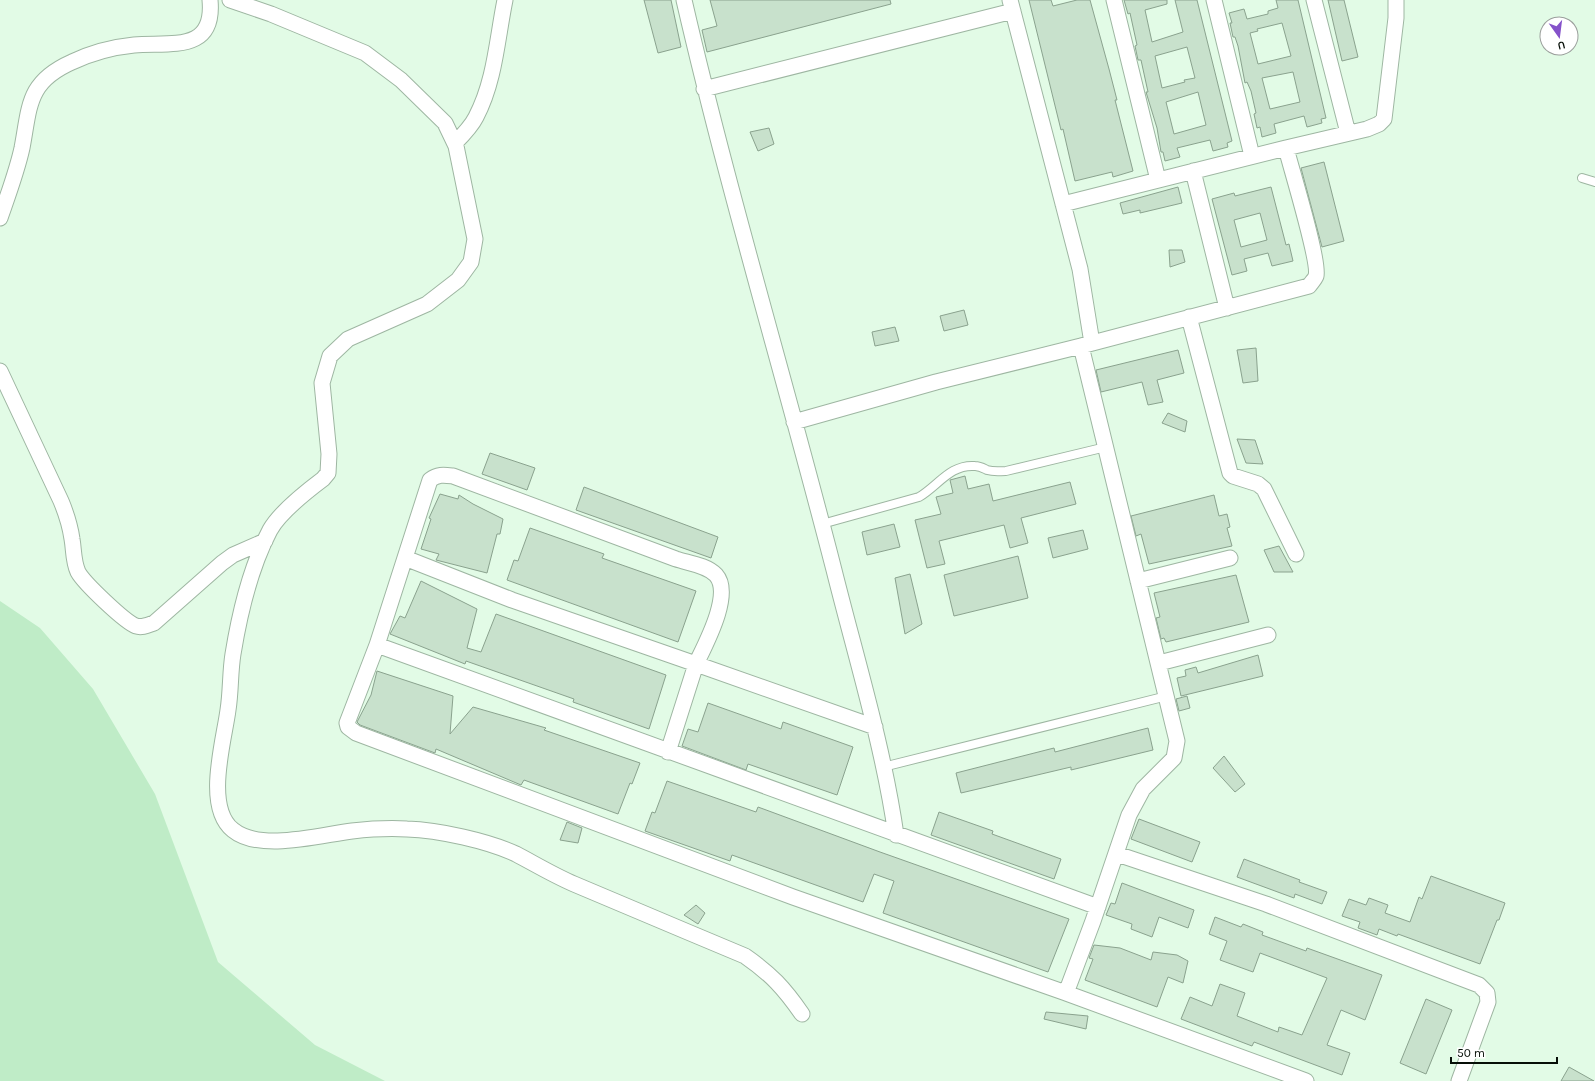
<svg xmlns="http://www.w3.org/2000/svg" width="1595" height="1081" viewBox="0 0 1595 1081" font-family="Karla,sans-serif">
  <style>
    .green { fill: #bfecc7 }
    .building { fill: #c8e1cc; stroke: #8aa28e; fill-rule: evenodd }
    .lines { fill: none; stroke-linecap: round; stroke-linejoin: round }
    .lane-casing { stroke: #9eb6a2; stroke-width: 10 }
    .street-casing { stroke: #9eb6a2; stroke-width: 17 }
    .lane { stroke: #fff; stroke-width: 8 }
    .street { stroke: #fff; stroke-width: 15 }
  </style>
  <rect width="100%" height="100%" fill="#e2fbe6"/>
  <path class="green" d="M0,601L40,628L93,689L155,794L218,962L315,1045L385,1081H0Z"/>
  <path class="building" d="M644,0H671L681,47L658,53Z
    M710,0H890L891,4L707,52L702,30L717,26Z
    M1029,0H1051L1053,6L1077,0H1090L1109,69L1117,100H1115L1133,171L1113,177L1112,172L1075,181L1063,129L1061,130Z
    M1124,0H1167V4L1145,10L1152,42L1183,32L1175,0H1197L1232,141L1227,143L1228,147L1213,151L1210,140L1177,148L1180,157L1165,161L1163,152H1161L1157,128L1146,92H1148L1141,60H1138L1135,46L1137,45L1130,13L1128,14ZM1187,47L1195,78L1184,80L1185,82L1162,88L1155,56ZM1198,92L1206,125L1174,134L1166,102Z
    M1276,0H1298L1326,118L1321,119L1322,123L1307,127L1304,116L1274,124L1276,133L1262,137L1260,127L1257,128L1254,114L1256,113L1251,91L1247,82L1245,83L1238,46L1235,37H1233L1230,23H1232L1229,13L1244,9L1247,19L1268,14V11L1278,8ZM1282,23L1291,56L1258,64L1250,33L1258,31L1257,29ZM1293,72L1300,102L1270,109L1262,78Z
    M1328,0H1344L1358,57L1342,61Z
    M769,128L774,144L758,151L750,132Z
    M1324,162L1344,241L1322,247L1301,168Z
    M1178,187L1182,203L1140,213V210L1123,214L1120,203Z
    M1271,187L1286,245L1289,244L1293,261L1272,266L1268,253L1244,259L1247,271L1232,275L1212,199L1234,193L1235,196ZM1260,213L1267,240L1241,247L1234,220Z
    M1169,250H1182L1185,262L1170,267Z
    M964,310L968,325L944,331L940,316Z
    M895,327L899,341L875,346L872,332Z
    M1256,348L1258,381L1243,383L1237,350Z
    M1178,350L1184,373L1157,380L1163,402L1148,405L1142,382L1101,392L1096,370Z
    M1168,413L1187,421L1185,432L1162,423Z
    M1237,439L1255,440L1263,464L1246,463Z
    M490,453L535,468L527,490L482,474Z
    M965,476L968,489L989,484L993,501L1070,482L1076,504L1021,518L1028,543L1010,548L1004,525L939,541L945,564L927,568L915,520L941,514L936,497L953,493L950,480Z
    M584,487L718,537L711,558L576,510Z
    M440,494L458,499L459,495L473,504L503,519L500,534H497L487,573L436,560L439,554L421,549L431,519L429,518Z
    M1214,495L1219,516L1227,514L1230,527L1227,528L1232,546L1149,564L1141,534L1136,536L1131,516Z
    M894,524L900,547L867,555L862,532Z
    M530,528L604,554L602,558L696,591L678,642L507,580L514,560L518,561Z
    M1083,530L1088,549L1053,558L1048,538Z
    M1279,546L1293,572H1274L1264,550Z
    M1018,556L1028,598L954,616L944,575Z
    M910,574L922,624L905,634L895,578Z
    M1236,575L1249,622L1166,642L1164,638L1161,639L1156,618L1160,617L1154,593Z
    M421,581L477,609L467,648L481,652L496,614L666,675L649,729L573,702L574,699L466,661L465,664L390,634L400,616L405,618Z
    M1258,655L1263,676L1181,696L1177,678L1186,676L1185,670L1196,667L1198,673Z
    M377,671L453,696L450,734L473,707L546,728L544,730L640,763L632,784L630,783L618,814L524,780L521,785L436,749L435,753L360,725L357,722L371,695Z
    M1187,696L1190,708L1179,711L1176,699Z
    M708,703L781,729L783,722L853,747L837,795L748,764L746,770L682,746L688,729L698,732Z
    M1148,728L1153,750L1071,770V767L961,793L956,773L1054,748L1055,752Z
    M1224,756L1245,784L1235,792L1213,768Z
    M667,781L756,812L758,807L880,852L1069,919L1048,972L883,913L894,881L874,874L863,902L732,855L730,861L645,831L652,812L655,813Z
    M939,812L993,831L992,834L1061,859L1054,879L931,835Z
    M1139,819L1200,842L1192,862L1131,839Z
    M567,822L582,828L578,843L560,840Z
    M1244,859L1300,880L1299,882L1327,892L1322,904L1295,894L1294,898L1237,877Z
    M1431,876L1505,903L1499,920H1497L1480,964L1398,934L1397,936L1379,929L1377,935L1358,928L1360,922L1342,916L1349,899L1366,905L1369,898L1388,905L1385,913L1410,922L1419,897L1422,899Z
    M1122,883L1194,910L1188,928L1159,917L1152,937L1131,929L1132,924L1106,915L1111,903L1115,904Z
    M696,905L705,913L698,924L684,915Z
    M1215,917L1241,927L1243,924L1263,932L1262,935L1306,951L1307,948L1382,975L1365,1020L1341,1010L1327,1045L1350,1053L1342,1075L1254,1042L1252,1046L1181,1019L1190,997L1212,1006L1220,984L1245,993L1237,1016L1278,1032L1279,1027L1302,1035L1327,978L1260,953L1253,972L1220,960L1227,941L1209,934Z
    M1094,945L1120,948L1151,960L1153,952L1177,955L1188,961L1183,983L1168,977L1157,1007L1085,980L1093,959L1089,958Z
    M1426,999L1452,1010L1426,1074L1400,1063Z
    M1046,1012L1088,1016L1086,1029L1044,1019Z
    M1569,1067L1594,1081H1561Z"/>
  <g class="lines">
    <g class="lane-casing">
      <path id="lane" d="M1582,178L1595,182
        M822,524L919,497C938,486 950,464 975,466C980,466 983,468 987,470C994,472 999,471 1006,471L1106,447
        M883,767L1167,696"/>
    </g>
    <g class="street-casing">
      <path id="street" d="M230,0L271,14L365,53L401,80L445,123L456,146L475,239L471,262L458,280L427,304L348,339L330,356L322,383L329,454L328,473L323,479C307,491 280,512 270,530C250,568 240,611 233,654C230,672 231,691 228,710C224,741 204,807 233,830C260,852 320,835 352,831C370,829 389,828 407,829C439,830 488,841 516,854C535,864 553,875 574,884C630,908 688,932 745,956C771,974 784,988 802,1014
        M684,0C728,191 785,379 834,570C856,658 883,745 896,835
        M1010,0L1080,269L1092,343
        M1114,0L1158,180
        M1214,0L1252,156
        M1314,0L1348,133
        M704,89L1013,11
        M455,143C463,135 471,127 476,117C495,81 497,39 505,0
        M1286,148L1367,129L1379,124L1384,119L1396,18V0
        M1193,171L1227,308
        M0,218C8,195 17,171 22,148C30,106 27,82 72,62C91,53 114,47 134,45C171,42 215,53 210,0
        M1189,317L1230,473L1233,476L1258,484L1264,489L1296,554
        M0,371L61,501C66,513 70,525 72,539C74,550 73,561 78,572C84,583 125,622 136,626C142,628 148,625 154,623L222,563L233,555L265,541
        M794,422L936,382L1081,346
        M405,558L512,600L696,664L668,752
        M1138,581L1230,558
        M377,645L1098,907
        M1159,663L1268,635
        M875,727L696,664C705,645 733,594 716,575C707,565 688,563 676,559L453,476C444,475 438,474 430,480L377,645L347,723L348,727L356,733L793,897L1066,993L1093,921L1129,815L1143,789L1174,758L1177,741L1081,346L1309,286C1311,283 1315,279 1316,276C1320,262 1291,168 1286,148L1063,204
        M1117,854L1266,904L1479,985L1487,993L1488,1002L1459,1081
        M1066,993L1306,1081"/>
    </g>
    <use href="#lane" class="lane"/>
    <use href="#street" class="street"/>
  </g>
  <g transform="translate(1559 36) rotate(166)"><circle r="19" fill="#ffffff" stroke="#9b9f9c"/>
  <path d="M0-3L7 15L0 10L-7 15Z" fill="#8552ca"/>
  <text y="-6" font-size="11" font-weight="bold" text-anchor="middle" fill="#060e07">U</text>
  </g>
  <path d="M1451 1057v6h106v-6" fill="none" stroke="#060e07" stroke-width="2"/>
  <text x="1457" y="1057" font-size="12" fill="#060e07" stroke="#ffffff" stroke-width="3" paint-order="stroke">50 m</text>
</svg>
